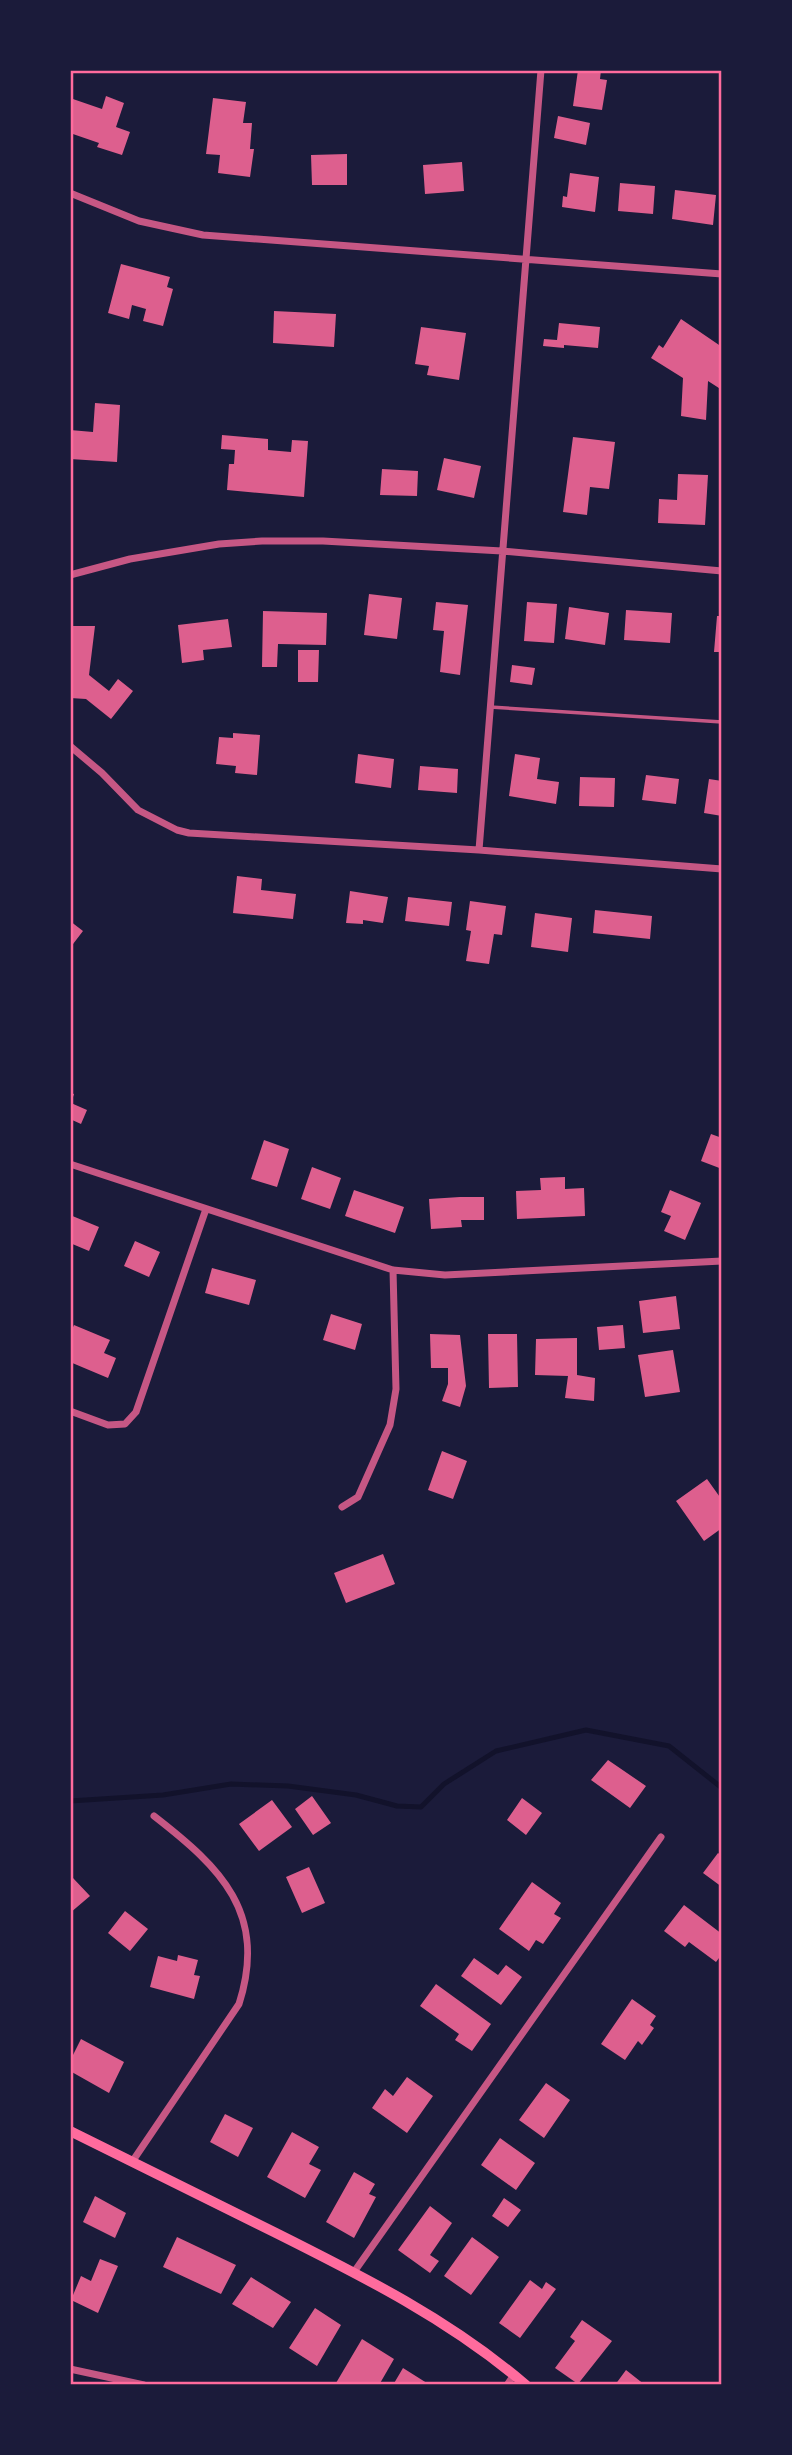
<svg xmlns="http://www.w3.org/2000/svg" width="792" height="2455" viewBox="0 0 792 2455" font-family="'Fira Sans Condensed',sans-serif">
  <style>
    .lines { fill: none; stroke-linecap: round; stroke-linejoin: round }
    .stream { stroke: #12122b; stroke-width: 5 }
    .building { fill: #dd5f8e }
    .service { stroke: #c65784; stroke-width: 3.5 }
    .minor { stroke: #c65784; stroke-width: 7 }
    .secondary { stroke: #ff6b9d; stroke-width: 10 }
    .neatline { fill: none; stroke: #ff6b9d; stroke-width: 2.5 }
  </style>
  <rect width="100%" height="100%" fill="#1b1b3a"/>
  <g class="lines">
    <path class="stream" d="M70,1801L163,1795L231,1784L288,1786L356,1795L397,1806L421,1807L444,1784L496,1751L586,1730L669,1746L722,1788"/>
  </g>
  <path class="building" d="M578,70H601L600,79L607,80L602,110L573,106Z
    M106,96L124,103L116,127L130,132L122,155L97,147L99,143L70,133V98L102,109Z
    M213,98L246,102L243,123H252L250,149H254L250,177L218,173L220,155L206,154Z
    M558,116L590,123L586,145L554,138Z
    M347,154V185H312L311,155Z
    M462,162L464,191L425,194L423,165Z
    M570,173L599,177L595,212L562,207L563,196L567,197Z
    M620,183L655,186L653,214L618,211Z
    M675,190L716,195L713,225L672,219Z
    M121,264L170,277L167,287L173,289L163,326L143,321L146,309L132,305L129,319L108,313Z
    M274,311L336,314L334,347L273,343Z
    M681,319L722,347V390L708,381L706,420L681,416L683,378L651,358L659,345L663,348Z
    M559,323L600,327L598,348L564,345V348L543,346L544,339L557,340Z
    M421,327L466,333L459,380L427,375L429,366L415,364Z
    M95,403L120,405L117,462L70,459V430L93,432Z
    M222,435L268,439V450L291,452L292,440L308,441L304,497L227,490L229,464H234L235,450L221,449Z
    M573,437L615,442L609,489L590,487L587,515L563,512Z
    M444,458L481,466L474,498L437,490Z
    M382,469L418,471L417,496L380,495Z
    M678,474L708,475L705,525L658,523L659,499L677,500Z
    M369,594L402,598L397,639L364,635Z
    M436,602L468,605L460,675L440,672L444,631L433,630Z
    M527,602L557,604L554,643L524,641Z
    M569,607L609,613L605,645L565,639Z
    M626,610L672,613L670,643L624,640Z
    M263,611L327,613L326,645L278,644L277,667H262Z
    M717,616H722V652H714Z
    M228,619L232,647L203,650L204,660L182,663L178,625Z
    M70,626H95L89,675L109,691L118,679L133,691L111,719L86,699L70,698Z
    M298,650H319L318,682H298Z
    M512,665L535,668L532,685L510,682Z
    M233,733L260,735L257,775L235,773L236,766L216,764L219,737L233,738Z
    M358,754L394,759L391,788L355,783Z
    M515,754L540,758L537,779L559,782L556,804L509,796Z
    M420,766L458,769L457,793L418,790Z
    M646,775L679,779L676,804L642,800Z
    M580,777L615,778L614,807L579,806Z
    M709,779L722,781V816L704,813Z
    M237,876L262,879L261,890L296,894L293,919L233,913Z
    M350,891L388,897L383,923L363,920V924L346,923Z
    M408,897L452,902L449,926L405,921Z
    M470,901L506,906L502,935L494,934L489,964L466,961L471,931L466,930Z
    M595,910L652,916L650,939L593,933Z
    M535,913L572,918L568,952L531,947Z
    M70,921L83,931L70,948Z
    M70,1093L74,1094L71,1103L87,1110L81,1124L70,1119Z
    M711,1134L722,1138V1169L701,1161Z
    M264,1140L289,1149L277,1187L251,1179Z
    M312,1167L341,1178L330,1209L301,1199Z
    M565,1177V1189L584,1188L585,1216L517,1219L516,1191L541,1190L540,1178Z
    M354,1190L404,1207L395,1233L345,1216Z
    M670,1190L701,1203L685,1240L664,1231L671,1216L661,1212Z
    M460,1197H484V1220H461L462,1227L431,1229L429,1199Z
    M70,1215L99,1227L89,1251L70,1243Z
    M135,1241L160,1252L149,1277L124,1266Z
    M212,1268L256,1280L249,1305L205,1293Z
    M676,1296L680,1329L643,1333L639,1301Z
    M331,1314L362,1324L355,1350L323,1340Z
    M74,1325L110,1340L104,1353L116,1358L108,1378L70,1362V1334Z
    M623,1325L625,1348L599,1350L597,1327Z
    M430,1334L460,1335L466,1386L460,1407L442,1401L448,1384V1368H431Z
    M488,1334H517L518,1387L489,1388Z
    M577,1338V1375L595,1378L594,1401L565,1398L568,1376L535,1375L536,1339Z
    M673,1350L680,1392L645,1397L638,1355Z
    M442,1451L467,1461L453,1499L428,1490Z
    M707,1479L722,1500V1528L704,1541L676,1501Z
    M383,1554L395,1584L346,1603L334,1573Z
    M608,1760L646,1786L630,1808L591,1780Z
    M312,1796L331,1823L313,1835L295,1809Z
    M522,1798L542,1813L526,1835L507,1820Z
    M272,1800L292,1827L259,1851L239,1824Z
    M718,1853L722,1856V1887L703,1873Z
    M309,1867L325,1903L302,1913L286,1877Z
    M73,1878L90,1896L70,1913V1881Z
    M532,1882L561,1903L554,1914L561,1918L543,1944L536,1940L529,1951L499,1929Z
    M684,1905L722,1934V1954L716,1962L689,1942L685,1947L664,1931Z
    M125,1911L148,1929L130,1951L108,1933Z
    M178,1955L198,1960L194,1975L200,1976L194,1999L150,1987L158,1956L177,1961Z
    M474,1958L498,1975L506,1965L522,1977L501,2005L461,1976Z
    M436,1984L491,2024L472,2051L455,2040L459,2034L420,2006Z
    M632,1999L656,2016L650,2025L654,2028L642,2045L638,2041L625,2060L601,2044Z
    M81,2039L124,2062L109,2093L70,2071V2061Z
    M407,2077L433,2096L407,2133L372,2108L385,2089L393,2096Z
    M546,2083L570,2100L544,2138L519,2120Z
    M225,2114L253,2128L238,2157L210,2142Z
    M292,2132L319,2147L309,2164L321,2170L305,2198L267,2177Z
    M500,2138L535,2163L516,2190L481,2165Z
    M354,2172L375,2184L369,2194L376,2197L354,2238L326,2222Z
    M95,2196L126,2213L115,2238L83,2222Z
    M504,2198L521,2210L508,2227L492,2216Z
    M430,2206L452,2223L430,2255L439,2261L430,2273L398,2250Z
    M177,2237L236,2265L221,2294L163,2267Z
    M472,2237L499,2257L471,2295L444,2276Z
    M100,2259L118,2266L98,2313L71,2300L81,2276L91,2281Z
    M251,2277L291,2302L273,2328L232,2304Z
    M530,2280L542,2289L546,2282L556,2289L520,2338L499,2323Z
    M315,2308L341,2325L317,2366L289,2348Z
    M582,2320L612,2341L578,2384L555,2368L575,2341L570,2337Z
    M362,2339L394,2359L379,2385H339L336,2383Z
    M403,2368L430,2385H393Z
    M626,2370L645,2385H615Z"/>
  <g class="lines">
    <path class="service" d="M490,707L722,722"/>
    <path class="minor" d="M70,193L139,221L203,235L722,274
      M70,575L130,559L219,544L262,541H323L502,551L722,571
      M70,746L102,773L138,810L177,830L189,833L479,850L722,869
      M479,850L541,70
      M70,1164L393,1270L445,1275L722,1261
      M70,1411L108,1425L125,1424L136,1412L206,1209
      M342,1507L358,1497L390,1425L396,1389L393,1270
      M132,2162L239,2004C268,1913 221,1868 154,1816
      M354,2272L661,1837
      M70,2369L144,2385
      M507,2385L514,2375"/>
    <path class="secondary" d="M70,2131C139,2165 207,2199 276,2233C364,2277 450,2320 526,2385"/>
  </g>
  <rect width="792" height="2455" fill="none" stroke="#1b1b3a" stroke-width="144"/>
  <rect x="72" y="72" width="648" height="2311" class="neatline"/>
</svg>
